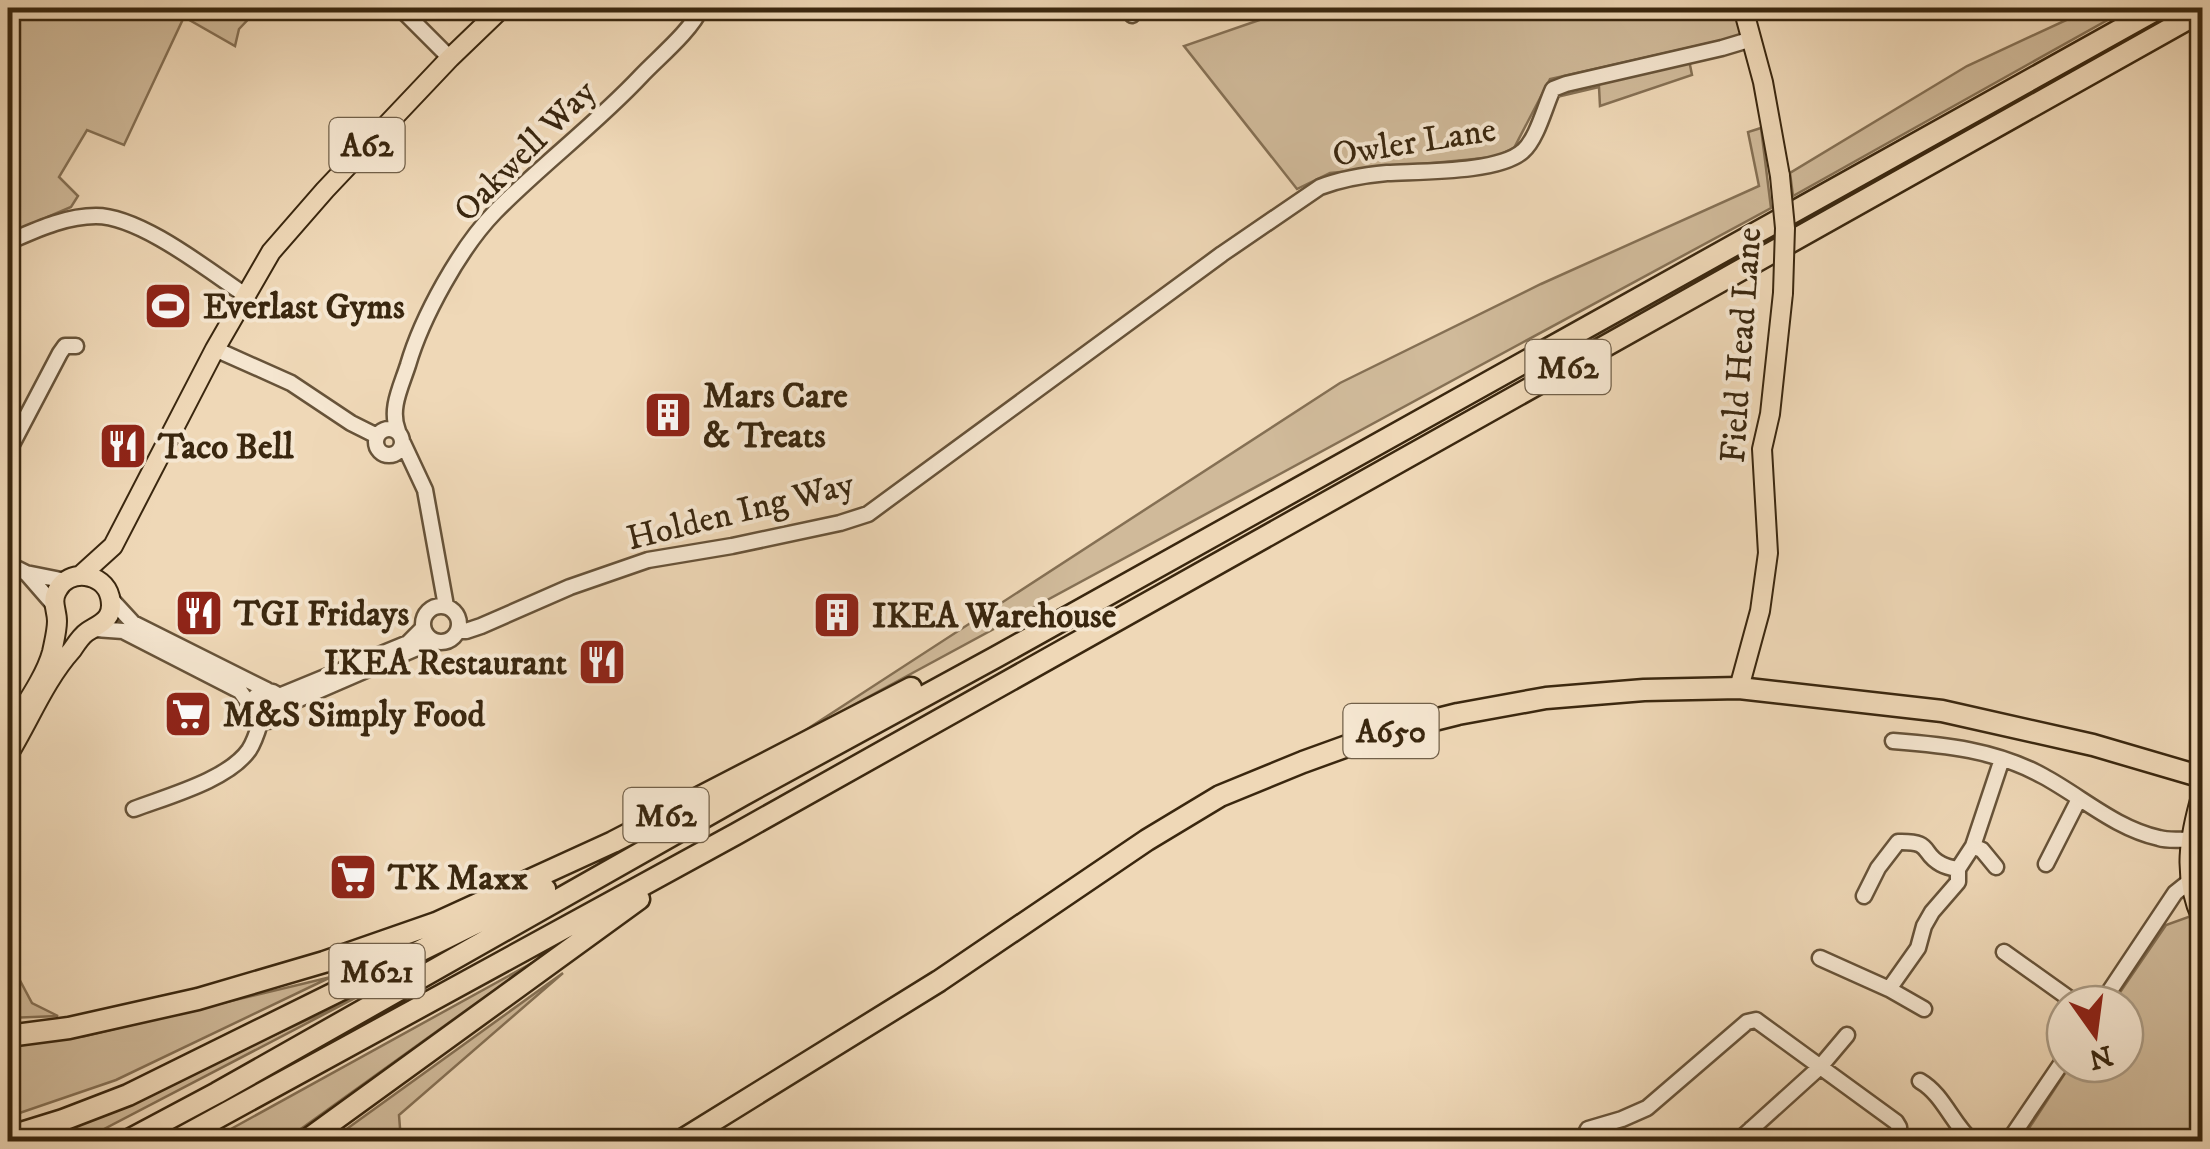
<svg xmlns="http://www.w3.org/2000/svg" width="2210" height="1149" viewBox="0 0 2210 1149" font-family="'IM FELL DW Pica',serif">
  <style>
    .green { fill: #d0ba9a; stroke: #857054; stroke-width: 2.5 }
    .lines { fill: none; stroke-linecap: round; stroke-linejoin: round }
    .minor-casing { stroke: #675339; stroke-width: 19 }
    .major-casing { stroke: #3a270f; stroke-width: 22 }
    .highway-casing { stroke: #3a270f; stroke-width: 25 }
    .minor { stroke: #f5e6d0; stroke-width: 14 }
    .major { stroke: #efd8b7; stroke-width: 18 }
    .highway { stroke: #efd8b7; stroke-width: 20 }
    .major-bridge-casing { stroke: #3a270f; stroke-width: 22; stroke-linecap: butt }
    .major-bridge { stroke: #efd8b7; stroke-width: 18 }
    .labels { text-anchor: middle; stroke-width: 8; stroke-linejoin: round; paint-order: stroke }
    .shield { fill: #f5e6d0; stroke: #726049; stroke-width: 2.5 }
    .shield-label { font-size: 32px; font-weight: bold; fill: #3a270f }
    .street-label { font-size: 35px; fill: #3a270f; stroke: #f5e6d0 }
    .poi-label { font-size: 35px; font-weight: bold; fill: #3a270f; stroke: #f5e6d0; text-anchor: start }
  </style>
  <rect width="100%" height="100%" fill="#efd8b7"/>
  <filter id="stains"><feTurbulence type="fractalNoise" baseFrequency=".002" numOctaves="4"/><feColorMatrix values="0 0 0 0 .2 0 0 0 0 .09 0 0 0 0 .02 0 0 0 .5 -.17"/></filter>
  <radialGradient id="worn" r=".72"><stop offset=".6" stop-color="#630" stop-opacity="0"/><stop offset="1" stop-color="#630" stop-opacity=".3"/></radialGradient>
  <path class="green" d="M8,8H259L239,29L235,46L184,17L124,145L87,130L59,177L78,196L71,207L8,234Z
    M1294,8H1738L1745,35L1550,79L1514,148L1495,157L1330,173L1297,189L1184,46Z
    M2089,8H2129L1793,196L1790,173L1967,66L2088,10Z
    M1689,60L1692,75L1600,106L1599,87L1561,96L1563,90Z
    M1761,128L1771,208L798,735L1340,383L1541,284L1759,186L1748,132Z
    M2191,916L2202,940V1141L2020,1142L2071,1064H2125V1004H2112L2166,925Z
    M8,958L32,1003L58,1016L8,1018Z
    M532,963L284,1141H208L220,1135Z
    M563,973L399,1115L401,1141H330Z
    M331,977L116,1080L8,1117V1044H28L85,1036Z
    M361,995L81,1141L21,1142L88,1121Z"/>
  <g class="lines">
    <g class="minor-casing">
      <path id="minor" d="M400,8L450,58
        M1131,8L1132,15
        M8,242C36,230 65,216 96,216C140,216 208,270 245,295
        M215,349L291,383L351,423L377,436
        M376 442a13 13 0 1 1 26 0a13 13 0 1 1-26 0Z
        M398,431C389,409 401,387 408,365C422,317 460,248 495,212C541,165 595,125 641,76C659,57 691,31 701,8
        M403,443L425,490L446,606
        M8,452L60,353L65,346H76
        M8,564L26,573L66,581
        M27,574L54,605
        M110,598L133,623L267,690
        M423 624a18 18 0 1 1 36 0a18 18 0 1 1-36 0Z
        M95,629L123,631L240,691L252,708
        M458,631H466L481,626L570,587L648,560L732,546L840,523L868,514L1222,254L1320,187C1341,179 1365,175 1387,173C1420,171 1499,173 1523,151C1537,139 1545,106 1553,89L1566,84L1722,48L1752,39
        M252 706a15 15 0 1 1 30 0a15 15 0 1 1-30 0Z
        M279,696L408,643L423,628
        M283,706L433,641
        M1893,741C1945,745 1996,750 2043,776C2082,797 2115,828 2159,838C2168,841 2180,839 2190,840
        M134,809C168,796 228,780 249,750C255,741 258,730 261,720
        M1973,846L1982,850L1996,867
        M2046,864L2079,799
        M1864,896L1878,868L1898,842C1934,841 1920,853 1941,864C1946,867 1952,868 1958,869
        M2004,952L2077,1004
        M1820,958L1889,989L1918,948L1924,926L1932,912L1958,882V869L1973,846L2002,759
        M1889,989L1924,1009
        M2101,1004L2175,893L2190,881L2202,891
        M1920,1081C1944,1095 1952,1124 1973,1142
        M1751,1129L1762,1142
        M1586,1142L1584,1137L1588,1129L1622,1119L1647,1108L1747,1022L1756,1020L1896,1122L1899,1127L1900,1142
        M1737,1142L1820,1067L1847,1035
        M2008,1142L2065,1058"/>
    </g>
    <g class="major-casing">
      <path id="major" d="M1743,8L1763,82L1780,176
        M81,575L113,546L215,349L271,252L325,190L450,58L502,8
        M1739,688L1760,611L1768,553L1762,449L1770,414L1783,293
        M8,733C22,709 45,678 52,652C54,642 57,631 57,621C57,610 51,602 57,591C68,568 104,572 110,597C115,619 101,623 87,632C81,636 76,644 72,650C45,680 29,721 8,755
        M2202,793C2189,837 2182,876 2202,919"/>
    </g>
    <g class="highway-casing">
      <path id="highway" d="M8,1036L69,1028L198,999L324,962L436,923L613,842L911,688
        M8,1137L63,1120L128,1095L545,889
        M125,1142L217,1093L743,795L996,657L2159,8
        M173,1142L736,834L2202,11
        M304,1142L639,899
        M679,1142L939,981L1147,840L1220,796L1303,762L1386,732L1458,714L1546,698L1644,690L1739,688L1942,711L2093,745L2202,777"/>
    </g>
    <use href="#minor" class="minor"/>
    <use href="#major" class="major"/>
    <use href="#highway" class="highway"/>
    <g class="major-bridge-casing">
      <path id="major-bridge" d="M1780,176L1785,228L1783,293"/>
    </g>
    <use href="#major-bridge" class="major-bridge"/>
  </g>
  <defs>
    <g id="stadium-square" transform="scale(2.5)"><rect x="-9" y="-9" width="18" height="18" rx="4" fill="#8f2418" stroke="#f5e6d0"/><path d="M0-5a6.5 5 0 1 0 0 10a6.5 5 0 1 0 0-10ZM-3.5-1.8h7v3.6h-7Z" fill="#fff"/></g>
    <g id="building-square" transform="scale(2.5)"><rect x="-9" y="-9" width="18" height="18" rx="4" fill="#8f2418" stroke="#f5e6d0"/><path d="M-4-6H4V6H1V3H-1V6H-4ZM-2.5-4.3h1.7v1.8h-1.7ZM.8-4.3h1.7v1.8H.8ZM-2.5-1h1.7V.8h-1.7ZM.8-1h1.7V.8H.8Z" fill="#fff"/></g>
    <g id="restaurant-square" transform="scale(2.5)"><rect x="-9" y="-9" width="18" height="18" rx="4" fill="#8f2418" stroke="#f5e6d0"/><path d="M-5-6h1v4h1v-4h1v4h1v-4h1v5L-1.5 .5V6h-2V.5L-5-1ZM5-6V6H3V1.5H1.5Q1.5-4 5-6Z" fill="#fff"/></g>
    <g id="supermarket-square" transform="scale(2.5)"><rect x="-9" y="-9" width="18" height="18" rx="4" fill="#8f2418" stroke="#f5e6d0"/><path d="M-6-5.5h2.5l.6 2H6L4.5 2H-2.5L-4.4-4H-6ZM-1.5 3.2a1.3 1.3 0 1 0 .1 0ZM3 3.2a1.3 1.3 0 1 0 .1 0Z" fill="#fff"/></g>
  </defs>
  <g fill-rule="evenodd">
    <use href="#stadium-square" x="168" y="306"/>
    <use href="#building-square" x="668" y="415"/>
    <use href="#restaurant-square" x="123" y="446"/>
    <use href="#restaurant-square" x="199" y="613"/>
    <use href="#building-square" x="837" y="615"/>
    <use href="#restaurant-square" x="602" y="662"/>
    <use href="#supermarket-square" x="188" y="714"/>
    <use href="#supermarket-square" x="353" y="877"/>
  </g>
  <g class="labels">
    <g class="shield">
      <rect x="329.5" y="118" width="75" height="54" rx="8"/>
      <rect x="1525.5" y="340" width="85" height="54" rx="8"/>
      <rect x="1343.5" y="704" width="95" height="54" rx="8"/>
      <rect x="623.5" y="788" width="85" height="54" rx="8"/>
      <rect x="329.5" y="944" width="95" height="54" rx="8"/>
    </g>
    <g class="shield-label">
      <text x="367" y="156">A62</text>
      <text x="1568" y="378">M62</text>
      <text x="1391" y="742">A650</text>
      <text x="666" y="826">M62</text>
      <text x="377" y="982">M621</text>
    </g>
    <g class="street-label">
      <text transform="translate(1414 141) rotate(-9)" y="12">Owler Lane</text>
      <text transform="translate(524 150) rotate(-45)" y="12">Oakwell Way</text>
      <text transform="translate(1740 345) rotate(-86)" y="12">Field Head Lane</text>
      <text transform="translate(740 510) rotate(-14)" y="12">Holden Ing Way</text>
    </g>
    <g class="poi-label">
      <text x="203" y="318">Everlast Gyms</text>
      <text x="703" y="407">Mars Care<tspan x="703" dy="40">&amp; Treats</tspan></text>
      <text x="158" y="458">Taco Bell</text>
      <text x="234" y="625">TGI Fridays</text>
      <text x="872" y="627">IKEA Warehouse</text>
      <text x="567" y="674" text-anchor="end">IKEA Restaurant</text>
      <text x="223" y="726">M&amp;S Simply Food</text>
      <text x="388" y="889">TK Maxx</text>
    </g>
  </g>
  <rect width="2210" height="1149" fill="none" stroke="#efd8b7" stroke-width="40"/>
  <rect x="10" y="10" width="2190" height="1129" fill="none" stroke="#3a270f" stroke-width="5"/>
  <rect x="20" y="20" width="2170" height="1109" fill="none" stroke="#3a270f" stroke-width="2.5"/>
  <g transform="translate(2095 1034) rotate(166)"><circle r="48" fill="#f5e6d0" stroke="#aa9a83" stroke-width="2.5"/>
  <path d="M0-8L18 38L0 25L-18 38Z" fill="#8f2418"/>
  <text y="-15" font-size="28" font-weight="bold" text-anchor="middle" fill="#3a270f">N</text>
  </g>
  <rect width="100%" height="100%" filter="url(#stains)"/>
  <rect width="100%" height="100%" fill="url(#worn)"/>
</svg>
